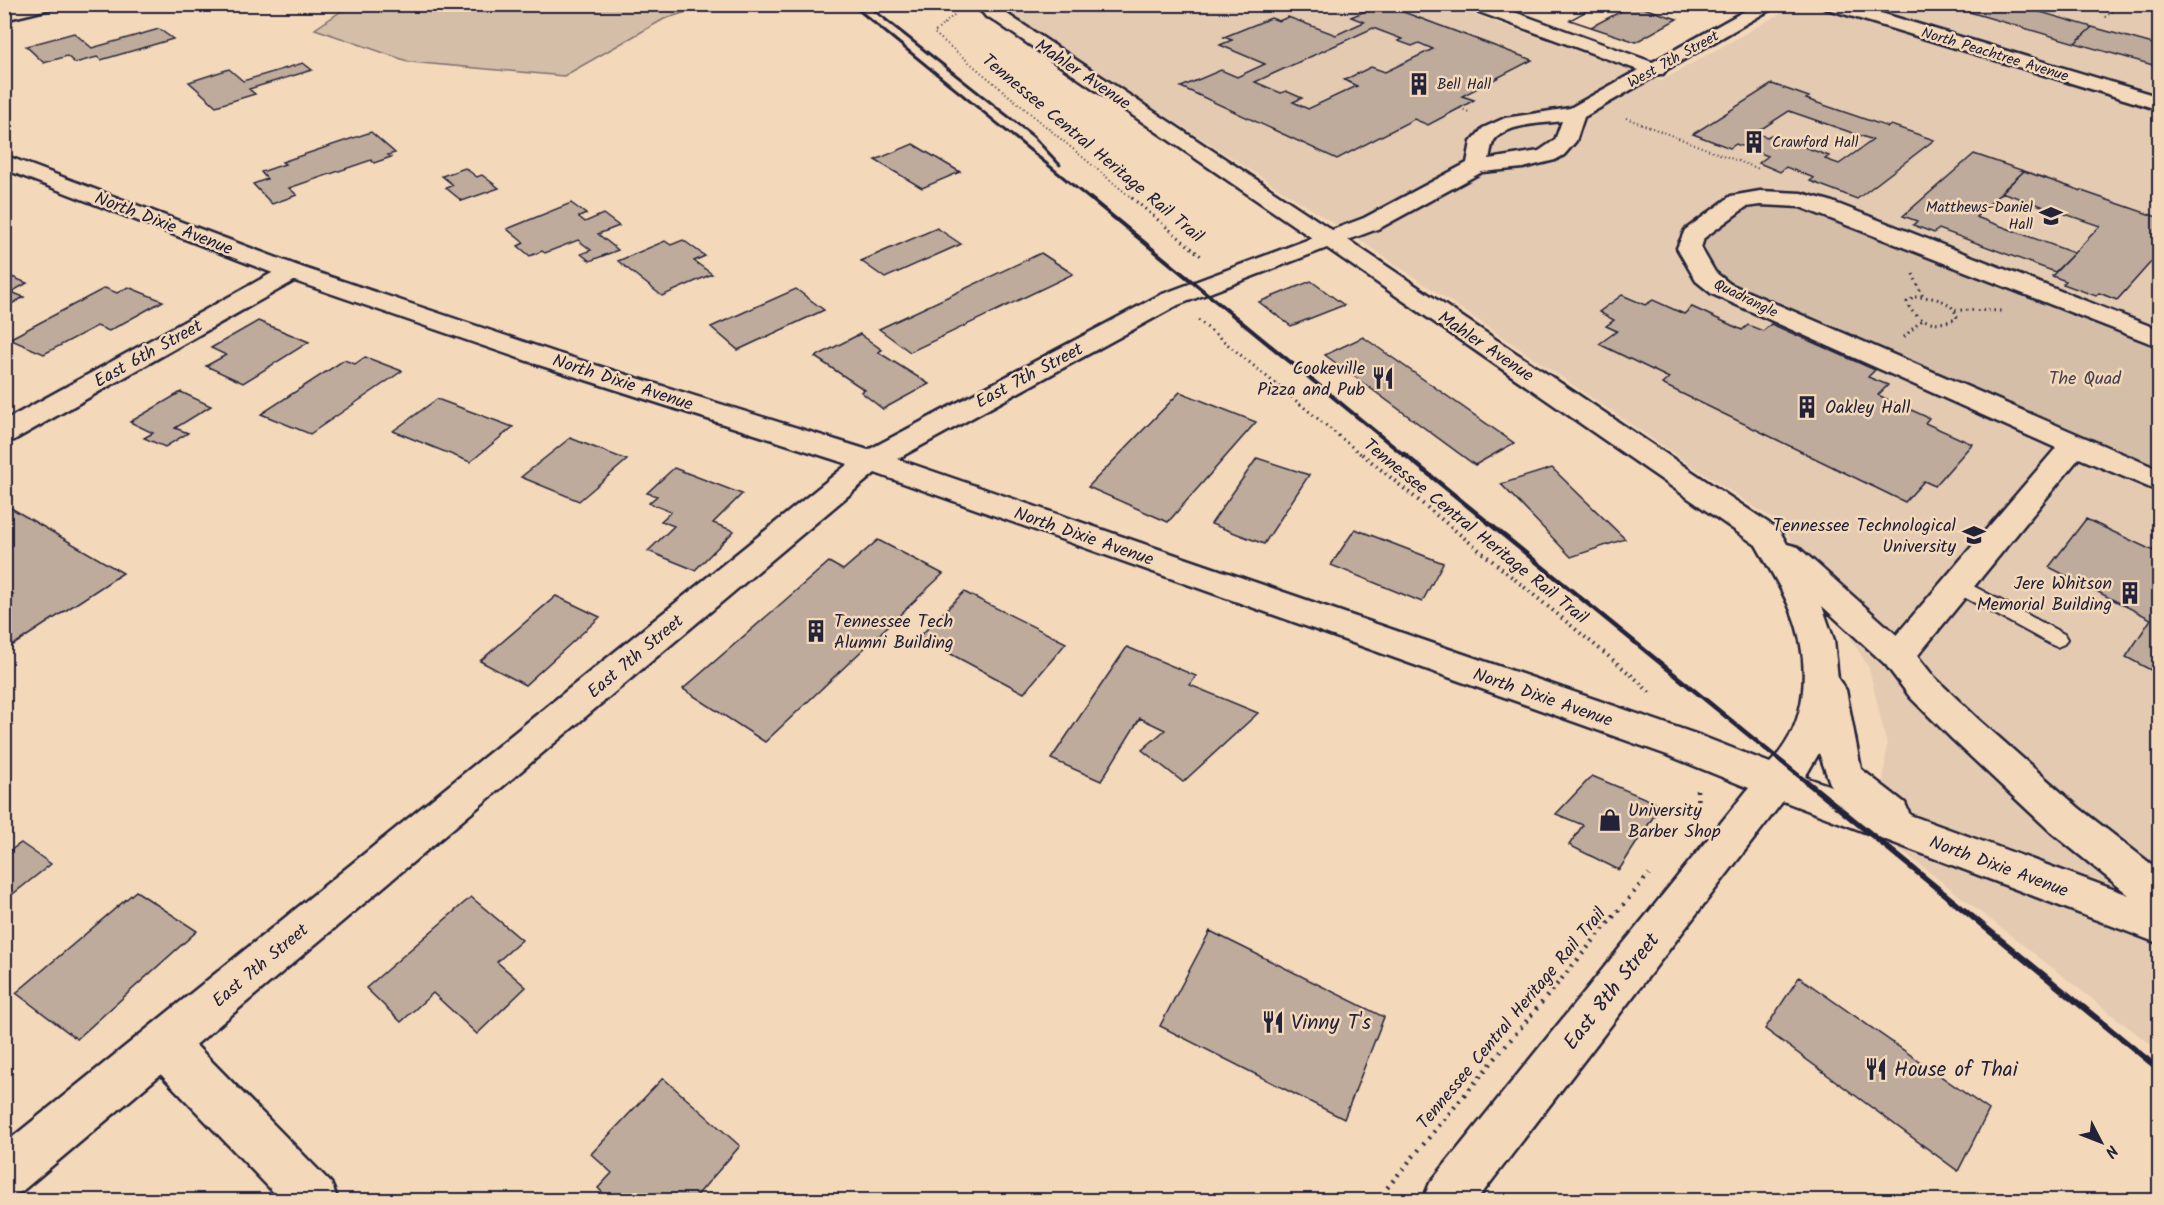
<svg xmlns="http://www.w3.org/2000/svg" width="2164" height="1205" viewBox="0 0 2164 1205" font-family="Kalam,sans-serif">
  <style>
    .built { fill: #e3cab1 }
    .green { fill: #d5bea7; stroke: #7c7071; stroke-width: 1.5 }
    .building { fill: #bfab9b; stroke: #22223b; stroke-width: 1.5; fill-rule: evenodd }
    .lines { fill: none; stroke-linecap: round; stroke-linejoin: round }
    .lane-casing { stroke: #22223b; stroke-width: 4 }
    .street-casing { stroke: #22223b; stroke-width: 5 }
    .secondary-casing { stroke: #22223b; stroke-width: 5 }
    .path-far3 { stroke: #22223b; stroke-width: 2; stroke-dasharray: 1 3; stroke-linecap: butt }
    .path-far2 { stroke: #22223b; stroke-width: 3; stroke-dasharray: 1.5 4; stroke-linecap: butt }
    .path-far1 { stroke: #22223b; stroke-width: 4; stroke-dasharray: 1.5 4.5; stroke-linecap: butt }
    .path { stroke: #22223b; stroke-width: 4.5; stroke-dasharray: 2 6; stroke-linecap: butt }
    .lane { fill: #f3d8ba; fill-rule: evenodd }
    .street { fill: #f3d8ba; fill-rule: evenodd }
    .secondary { fill: #f3d8ba; fill-rule: evenodd }
    .rail-far3 { stroke: #22223b; stroke-width: 3 }
    .rail-far2 { stroke: #22223b; stroke-width: 4 }
    .rail-far1 { stroke: #22223b; stroke-width: 4.5 }
    .rail { stroke: #22223b; stroke-width: 6 }
    .labels { text-anchor: middle; stroke-width: 5; stroke-linejoin: round; paint-order: stroke }
    .far-street-label { font-size: 15px; fill: #22223b; stroke: #f3d8ba }
    .far-poi-label { font-size: 15px; fill: #22223b; stroke: #f3d8ba; text-anchor: start }
    .street-label { font-size: 18px; fill: #22223b; stroke: #f3d8ba }
    .poi-label { font-size: 18px; fill: #22223b; stroke: #f3d8ba; text-anchor: end }
    .park-label { font-size: 18px; fill: #464151; stroke: #f3d8ba }
    .near-street-label { font-size: 21px; fill: #22223b; stroke: #f3d8ba }
    .near-poi-label { font-size: 21px; fill: #22223b; stroke: #f3d8ba; text-anchor: start }
  </style>
  <rect width="100%" height="100%" fill="#f3d8ba"/>
  <filter id="ink" filterUnits="userSpaceOnUse"><feTurbulence type="fractalNoise" baseFrequency=".0167" numOctaves="2"/><feDisplacementMap in="SourceGraphic" scale="12" xChannelSelector="R" yChannelSelector="G"/><feConvolveMatrix kernelMatrix="1 2 1 2 8 2 1 2 1" color-interpolation-filters="sRGB"/></filter>
  <g filter="url(#ink)">
    <path class="built" d="M1030,4L1447,5L1661,81L1796,5H2159V1051L1878,832L1887,745L1869,668L1781,524L1704,474L1358,239L1018,21L1013,15L1019,8Z"/>
    <path class="green" d="M350,5V4L708,5L664,19L564,76L410,62L315,29Z
      M1801,200L2159,336V482L1721,289L1693,235L1739,201Z"/>
    <path class="building" d="M1382,4L1532,60L1462,96L1474,100L1460,108L1428,125L1414,119L1337,159L1181,87L1221,70L1237,77L1265,64L1220,45L1232,40L1224,37L1271,18L1279,21L1288,17L1336,35L1364,22L1351,17ZM1373,28L1402,39L1398,41L1412,46L1419,43L1433,49L1385,72L1371,67L1344,80L1357,86L1308,109L1293,102L1302,98L1286,91L1281,93L1255,82Z
      M1577,4L1571,8L1565,6L1556,11L1528,5Z
      M1599,4H1631L1677,19L1636,42L1570,20Z
      M1599,4H1631L1633,5L1591,27L1570,20Z
      M1942,4H2013L2092,27L2075,43Z
      M2092,27L2160,46V67L2075,43Z
      M159,29L173,39L101,60L97,57L75,63L67,56L44,63L26,46L74,33L92,48Z
      M303,63L312,70L249,89L255,94L216,106L189,82L229,69L243,81Z
      M1772,84L1809,97L1806,99L1888,127L1891,125L1934,140L1857,199L1810,181L1814,178L1786,167L1780,172L1759,163L1768,156L1736,144L1730,148L1693,134ZM1789,111L1873,140L1839,164L1825,159L1829,156L1771,135L1767,137L1755,133Z
      M371,132L395,153L388,155L391,157L374,163L371,160L289,188L297,195L272,204L253,184L267,179L261,172L285,164L282,162Z
      M913,144L960,172L922,188L875,160Z
      M1974,154L2024,171L1976,217L2074,253L2055,272L1939,229L1934,233L1913,225L1917,221L1903,216Z
      M465,168L477,177L482,175L499,188L462,201L446,188L453,185L442,176Z
      M2024,171L2160,218V252L2117,300L2099,293L2096,296L2063,284L2066,281L2052,276L2100,226L2001,192Z
      M571,203L586,214L579,217L585,222L603,214L619,226L598,234L618,250L590,261L581,254L591,250L578,240L545,253L542,251L530,256L518,246L524,243L507,229Z
      M937,228L961,244L885,278L861,261Z
      M683,240L705,256L694,261L712,274L662,296L618,261L665,241L671,245Z
      M1041,253L1073,274L910,352L879,329Z
      M7,275L27,283L11,292L24,297L4,308V277Z
      M1311,281L1344,305L1291,326L1259,302Z
      M128,287L163,301L109,331L97,326L44,354L9,339L105,288L117,293Z
      M796,289L824,310L738,350L711,327Z
      M1622,295L1645,305L1653,300L1684,314L1692,307L1742,330L1748,325L1763,331L1771,324L1875,370L1868,377L1888,385L1878,395L1929,418L1925,423L1972,444L1935,486L1924,481L1905,502L1662,384L1669,378L1599,344L1617,331L1606,326L1614,320L1599,312Z
      M258,321L309,342L243,383L206,366L226,355L211,348Z
      M860,334L882,350L878,352L929,384L883,409L861,392L865,390L815,357Z
      M1363,337L1514,443L1475,465L1325,355Z
      M365,357L402,371L310,434L261,414L344,360L355,364Z
      M181,392L211,406L175,428L188,433L165,447L144,438L153,433L130,422Z
      M1180,392L1256,422L1168,522L1088,487Z
      M437,399L513,427L470,462L393,431Z
      M570,438L627,460L579,501L521,477Z
      M1257,458L1309,475L1264,544L1211,524Z
      M674,468L742,494L713,523L734,531L695,570L648,551L674,526L661,521L671,512L649,503L657,496L647,493Z
      M1552,468L1625,539L1571,557L1501,484Z
      M4,504L123,573L4,651V599L13,594L4,589Z
      M2086,519L2160,554V675L2126,657L2151,619L2049,567Z
      M1355,529L1443,563L1422,602L1331,565Z
      M878,540L943,574L765,742L683,689L829,562L843,570Z
      M964,592L1066,643L1024,693L919,637Z
      M556,596L600,617L525,685L480,661Z
      M1127,647L1196,676L1190,685L1258,713L1183,782L1142,750L1165,730L1140,718L1101,781L1051,759Z
      M1592,776L1661,805L1619,870L1569,845L1583,825L1556,814Z
      M21,843L51,864L4,901V855Z
      M136,891L197,931L77,1039L16,993Z
      M471,897L522,940L497,962L526,987L477,1034L433,993L401,1022L366,988Z
      M1210,931L1384,1017L1344,1119L1160,1026Z
      M1799,977L1989,1110L1958,1171L1765,1029Z
      M663,1078L740,1146L693,1200H610L598,1188L612,1173L591,1154Z"/>
    <g class="lines">
      <g class="lane-casing">
        <path id="lane" d="M1958,578L2064,634L2067,639L2064,644L2057,647L2050,644L1951,590L1948,585L1951,580Z"/>
      </g>
      <g class="street-casing">
        <path id="street" d="M24,4H57L54,8L4,20V9Z
          M998,4H1025L1022,8L992,18L986,17L983,13L986,9Z
          M1465,4H1492L1663,66L1666,70L1663,74H1649L1468,8Z
          M1821,4H1851L2160,97V110L1824,8Z
          M1760,191L1801,193L1830,201L2160,330V347L1800,207L1760,205L1746,207L1704,238L1701,248L1715,272L1730,284L2160,470V492L2079,458L1910,665L1898,669L1886,665L1881,656L1886,647L2056,448L1712,294L1696,281L1677,248L1685,230L1731,196Z
          M292,265L301,267L304,272L301,277L14,440L4,442V421L283,267Z
          M164,1023L180,1029L331,1183L338,1200H281L148,1061L142,1045L148,1029Z"/>
      </g>
      <g class="secondary-casing">
        <path id="secondary" d="M970,4H992L1332,230L1364,218L1467,163L1471,142L1483,128L1505,118L1570,108L1757,4H1780L1584,117L1576,141L1564,155L1555,160L1523,168L1482,172L1380,228L1348,240L1779,530L1787,544L1798,547L1910,647L1934,677L1978,719L2079,808L2160,871V944L1783,801L1477,1200H1423L1430,1183L1749,788L1670,756L875,473L21,1192L4,1199V1144L848,464L539,365L283,277L4,169V155L301,267L557,353L868,450L1160,295L1312,238ZM1562,121L1555,140L1539,151L1489,159C1491,151 1491,142 1497,137C1513,123 1543,124 1562,121ZM1327,248L1756,545C1768,567 1782,588 1791,611C1811,660 1810,724 1770,763L1696,734L897,459L1178,305ZM1822,606L1886,665L1910,697L1952,739L2051,832L2129,895L1910,815L1905,803L1861,769L1846,690L1838,679L1834,640ZM1819,753L1831,786L1805,777Z"/>
      </g>
      <path class="path-far3" d="M954,15L934,33L1134,200
        M2105,17L2122,4
        M1460,108L1471,113
        M1626,118L1759,169"/>
      <path class="path-far2" d="M1132,198L1202,257
        M1913,274L1923,297
        M1915,297C1932,297 1953,299 1957,318C1939,328 1914,322 1907,302Z
        M1955,310L2003,311
        M1198,320L1363,456
        M1904,337L1923,319"/>
      <path class="path-far1" d="M1362,454L1635,678L1652,695"/>
      <path class="path" d="M1697,790L1698,815
        M1377,1200L1649,874"/>
      <use href="#lane" class="lane"/>
      <use href="#street" class="street"/>
      <use href="#secondary" class="secondary"/>
      <path class="rail-far3" d="M851,4L1091,200
        M866,4L1033,136L1060,165"/>
      <path class="rail-far2" d="M1090,198L1405,456"/>
      <path class="rail-far1" d="M1404,454L1809,784"/>
      <path class="rail" d="M1807,782L2160,1070"/>
    </g>
  </g>
  <defs>
    <g id="building-bare" transform="scale(1.8)"><path d="M-4-6H4V6H1V3H-1V6H-4ZM-2.5-4.3h1.7v1.8h-1.7ZM.8-4.3h1.7v1.8H.8ZM-2.5-1h1.7V.8h-1.7ZM.8-1h1.7V.8H.8Z" fill="#22223b" stroke="#f3d8ba" stroke-width="2.5" paint-order="stroke"/></g>
    <g id="university-bare" transform="scale(1.8)"><path d="M0-5L7-2L0 1L-7-2ZM-4 1L0 2.5L4 1V4Q0 6-4 4Z" fill="#22223b" stroke="#f3d8ba" stroke-width="2.5" paint-order="stroke"/></g>
    <g id="restaurant-bare" transform="scale(1.8)"><path d="M-5-6h1v4h1v-4h1v4h1v-4h1v5L-1.5 .5V6h-2V.5L-5-1ZM5-6V6H3V1.5H1.5Q1.5-4 5-6Z" fill="#22223b" stroke="#f3d8ba" stroke-width="2.5" paint-order="stroke"/></g>
    <g id="shop-bare" transform="scale(1.8)"><path d="M-5-2.5h2.3a2.7 3.5 0 0 1 5.4 0H5L5.5 6h-11ZM-1.5-2.5h3a1.5 2.3 0 0 0-3 0Z" fill="#22223b" stroke="#f3d8ba" stroke-width="2.5" paint-order="stroke"/></g>
  </defs>
  <g fill-rule="evenodd">
    <use href="#building-bare" x="1419" y="84"/>
    <use href="#building-bare" x="1754" y="142"/>
    <use href="#university-bare" x="2051" y="216"/>
    <use href="#restaurant-bare" x="1383" y="378"/>
    <use href="#building-bare" x="1807" y="407"/>
    <use href="#university-bare" x="1974" y="535"/>
    <use href="#building-bare" x="2130" y="593"/>
    <use href="#building-bare" x="816" y="631"/>
    <use href="#shop-bare" x="1610" y="820"/>
    <use href="#restaurant-bare" x="1273" y="1022"/>
    <use href="#restaurant-bare" x="1876" y="1069"/>
  </g>
  <g class="labels">
    <g class="far-street-label">
      <text transform="translate(1995 54) rotate(17)" y="5">North Peachtree Avenue</text>
      <text transform="translate(1673 59) rotate(-29)" y="5">West 7th Street</text>
      <text transform="translate(1746 298) rotate(26)" y="5">Quadrangle</text>
    </g>
    <g class="far-poi-label">
      <text x="1437" y="89">Bell Hall</text>
      <text x="1772" y="147">Crawford Hall</text>
      <text x="2033" y="212" text-anchor="end">Matthews-Daniel<tspan x="2033" dy="17">Hall</tspan></text>
    </g>
    <g class="street-label">
      <text transform="translate(1083 74) rotate(34)" y="6">Mahler Avenue</text>
      <text transform="translate(1093 148) rotate(40)" y="6">Tennessee Central Heritage Rail Trail</text>
      <text transform="translate(164 223) rotate(21)" y="6">North Dixie Avenue</text>
      <text transform="translate(1486 346) rotate(34)" y="6">Mahler Avenue</text>
      <text transform="translate(148 353) rotate(-29)" y="6">East 6th Street</text>
      <text transform="translate(1029 375) rotate(-28)" y="6">East 7th Street</text>
      <text transform="translate(623 382) rotate(18)" y="6">North Dixie Avenue</text>
      <text transform="translate(1476 531) rotate(39)" y="6">Tennessee Central Heritage Rail Trail</text>
      <text transform="translate(1084 536) rotate(19)" y="6">North Dixie Avenue</text>
      <text transform="translate(635 656) rotate(-40)" y="6">East 7th Street</text>
      <text transform="translate(1543 697) rotate(19)" y="6">North Dixie Avenue</text>
      <text transform="translate(1999 866) rotate(20)" y="6">North Dixie Avenue</text>
      <text transform="translate(260 965) rotate(-40)" y="6">East 7th Street</text>
      <text transform="translate(1511 1018) rotate(-50)" y="6">Tennessee Central Heritage Rail Trail</text>
    </g>
    <g class="poi-label">
      <text x="1365" y="374">Cookeville<tspan x="1365" dy="21">Pizza and Pub</tspan></text>
      <text x="1825" y="413" text-anchor="start">Oakley Hall</text>
      <text x="1956" y="531">Tennessee Technological<tspan x="1956" dy="21">University</tspan></text>
      <text x="2112" y="589">Jere Whitson<tspan x="2112" dy="21">Memorial Building</tspan></text>
      <text x="834" y="627" text-anchor="start">Tennessee Tech<tspan x="834" dy="21">Alumni Building</tspan></text>
      <text x="1628" y="816" text-anchor="start">University<tspan x="1628" dy="21">Barber Shop</tspan></text>
    </g>
    <g class="park-label">
      <text x="2085" y="384">The Quad</text>
    </g>
    <g class="near-street-label">
      <text transform="translate(1611 991) rotate(-52)" y="7">East 8th Street</text>
    </g>
    <g class="near-poi-label">
      <text x="1291" y="1029">Vinny T's</text>
      <text x="1894" y="1076">House of Thai</text>
    </g>
  </g>
  <rect width="2164" height="1205" fill="none" stroke="#f3d8ba" stroke-width="24"/>
  <rect x="12" y="12" width="2140" height="1181" fill="none" stroke="#22223b" stroke-width="2" filter="url(#ink)"/>
  <g transform="translate(2101 1142) rotate(132)" stroke="#f3d8ba" stroke-width="4.5" paint-order="stroke">
  <path d="M0-4.5L10 22L0 15L-10 22Z" fill="#22223b"/>
  <text y="-9" font-size="16" font-weight="bold" text-anchor="middle" fill="#22223b">N</text>
  </g>
</svg>
